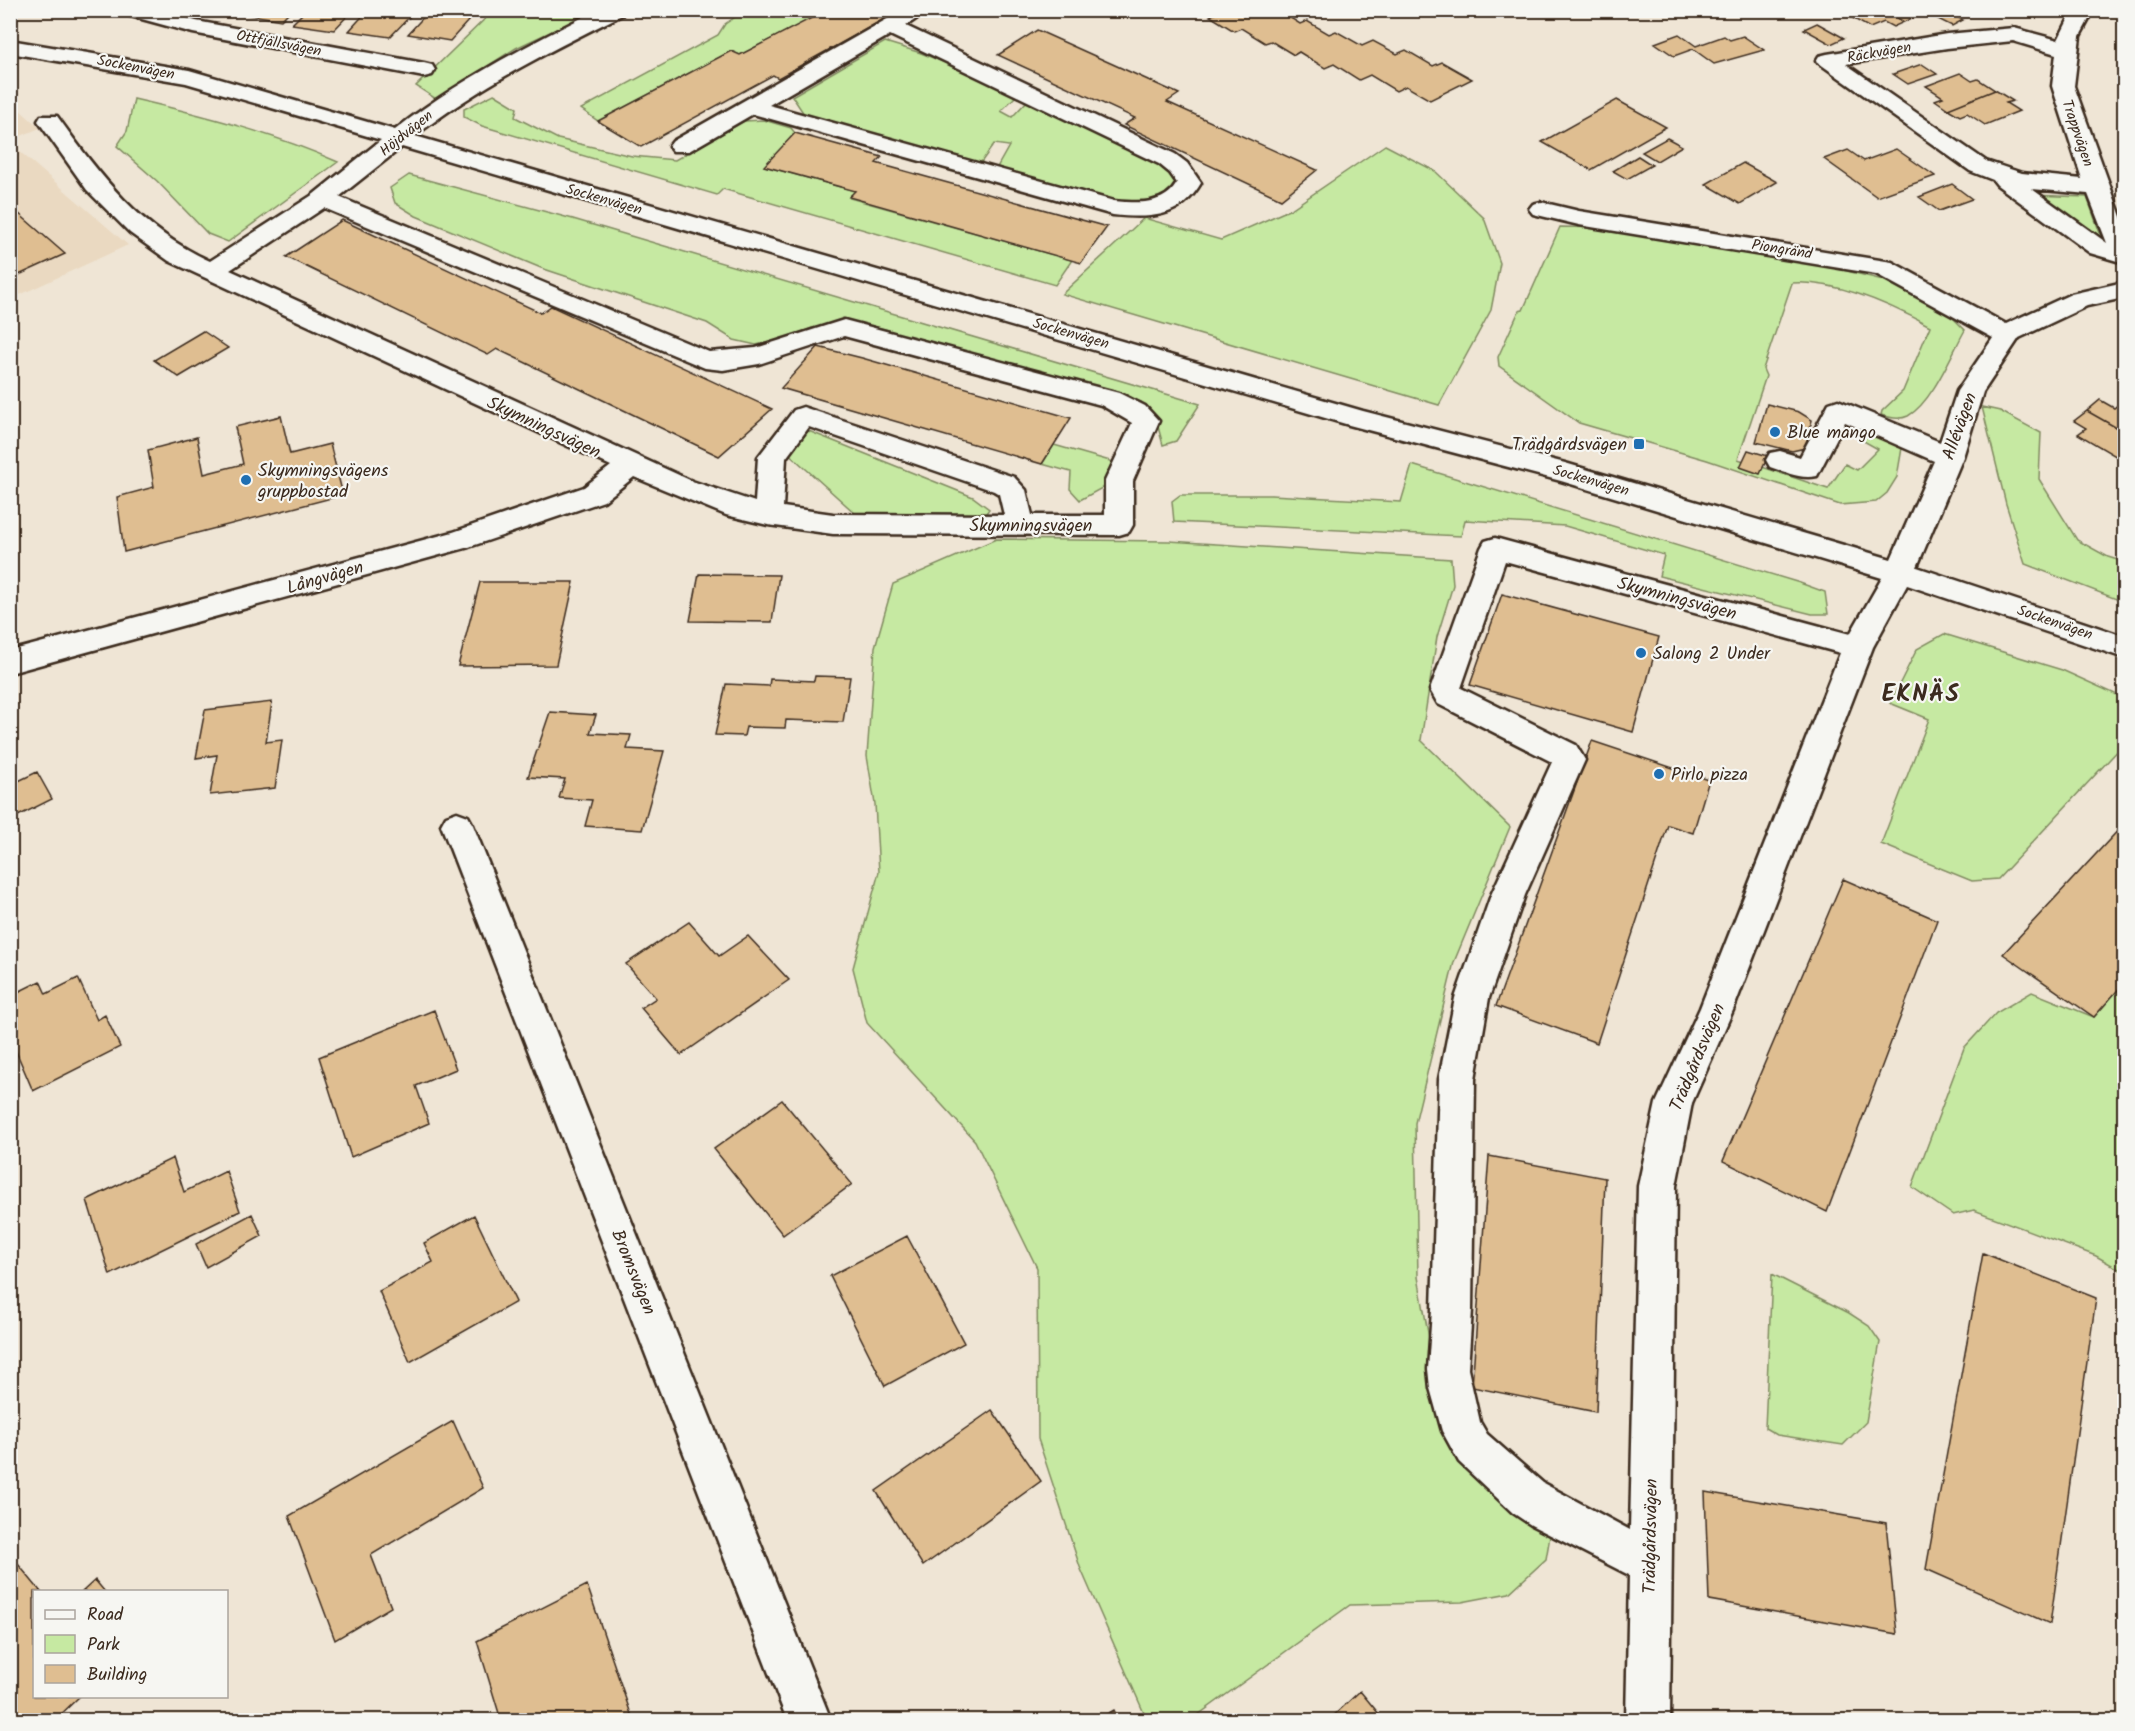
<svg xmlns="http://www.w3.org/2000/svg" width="2135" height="1731" viewBox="0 0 2135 1731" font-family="Kalam,sans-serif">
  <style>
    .built { fill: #ead9c1 }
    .green { fill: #c6e9a2; stroke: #808a60; stroke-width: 1.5 }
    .building { fill: #dfbe91; stroke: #3b2a1e; stroke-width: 1.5 }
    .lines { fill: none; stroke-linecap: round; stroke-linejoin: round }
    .minor-casing { stroke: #3b2a1e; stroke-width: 5 }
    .minor { fill: #f6f6f2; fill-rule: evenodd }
    .poi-dot { fill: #1f6fb2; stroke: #f6f6f2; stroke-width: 2 }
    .labels { text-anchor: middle; stroke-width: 4.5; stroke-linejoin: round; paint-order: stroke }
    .far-street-label { font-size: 15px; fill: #3b2a1e; stroke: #f6f6f2 }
    .street-label { font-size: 18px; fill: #3b2a1e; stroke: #f6f6f2 }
    .poi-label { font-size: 18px; fill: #3b2a1e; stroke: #f6f6f2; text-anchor: start }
    .district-label { font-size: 24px; font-weight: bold; letter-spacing: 1.5px; fill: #3b2a1e; stroke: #f6f6f2 }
  </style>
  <rect width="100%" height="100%" fill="#efe5d5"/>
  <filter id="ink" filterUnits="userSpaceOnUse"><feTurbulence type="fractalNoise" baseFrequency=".0167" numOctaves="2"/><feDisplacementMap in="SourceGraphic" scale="12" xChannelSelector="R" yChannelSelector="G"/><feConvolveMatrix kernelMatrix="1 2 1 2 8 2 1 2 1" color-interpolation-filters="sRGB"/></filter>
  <g filter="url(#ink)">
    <path class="built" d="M10,102H11L40,128L11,140Z
      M11,144L128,245L11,299Z"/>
    <path class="green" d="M493,11H595L516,48L436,99L416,86Z
      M744,11H827L740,55L731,51L598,121L581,109L718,35L725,24Z
      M885,42L921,53L1019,93L1001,111L1012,117L1029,99L1168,165L1179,178L1166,200L1121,205L995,171L1009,146L994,144L977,168L804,114L792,96Z
      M494,94L517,108L515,117L558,139L632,156L675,160L744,121L764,120L791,128L795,133L765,166L855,191L850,198L1072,260L1055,285L723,189L717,195L482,126L464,117V109Z
      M134,99C203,115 273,133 338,162L228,242L208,234L157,181L117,146L127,131Z
      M1385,145L1435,171L1484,218L1500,263L1491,310L1439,405L1062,294L1144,218L1221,240L1291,209Z
      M409,175L573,219L1200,404L1176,441L1163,445L1155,416L1141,402L972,357L885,329L851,322L812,328L780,340L756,345L734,340L707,323L541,268L416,216L395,203L390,188Z
      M2031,195L2087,197L2105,247Z
      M1560,227L1616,228L1843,270L1899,284L1949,314L1965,330C1952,353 1932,403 1908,416C1900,420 1890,418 1881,415L1882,411L1903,391L1930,326C1891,305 1837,280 1792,283L1763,369L1766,376L1738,459L1828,489L1845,464L1857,470L1878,449L1860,439L1870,432L1902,448L1897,477L1887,493L1876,502L1840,505L1707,460L1579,423L1499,366L1498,357L1519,311L1523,310Z
      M1982,407L2000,411L2041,433L2039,479L2077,540L2108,557L2124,562V602L2025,564L2006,504Z
      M806,430L973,497L989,509L984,516L856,514L786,451Z
      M1054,445L1117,463L1102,488L1080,500L1070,489L1071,472L1042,464Z
      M1412,465L1800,583L1825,592L1828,614H1812L1659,576L1664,555L1565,526L1465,520L1461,536L1174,522L1172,501L1180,495H1271L1401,502Z
      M996,539L1169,541L1451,559L1453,585L1437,637L1421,740L1510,827L1454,962L1415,1123L1418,1277L1443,1417L1485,1482L1550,1536L1546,1559L1509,1593L1462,1602L1350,1605L1191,1720H1147L1080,1567L1038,1439L1037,1268L975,1141L867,1023L853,968L879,872L875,804L867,756L875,647L893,584Z
      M1944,634L2062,670L2124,698V744L1998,879L1972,881L1881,844L1929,719L1890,703L1917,649Z
      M2124,983V1272L2096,1256L1974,1210L1953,1215L1912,1187L1964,1048L1996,1013L2032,992L2094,1017Z
      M1772,1274L1849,1313L1869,1326L1880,1342L1866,1422L1843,1445L1777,1435L1765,1428Z"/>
    <path class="building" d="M243,10H291L281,20L240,13Z
      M306,10H353L334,30L292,24Z
      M416,10L390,37L349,31L368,10Z
      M430,10H478L450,41L408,34Z
      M827,10H901L778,78L773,75L641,147L598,121L731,51L740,55Z
      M1222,10H1278L1300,24L1307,21L1329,34L1336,31L1362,46L1373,41L1397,54L1406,50L1433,66L1442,62L1472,79L1430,100L1406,86L1396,91L1370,75L1359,80L1334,64L1325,68L1299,52L1294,55L1271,41L1265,43L1241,28L1234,31L1210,16Z
      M1838,10H1884L1904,22L1893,27L1884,22L1870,28Z
      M1884,10H1910L1906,13L1914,17L1904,22Z
      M1928,10H1944L1963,20L1952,26L1924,12Z
      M1817,23L1844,38L1831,44L1804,29Z
      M1037,30L1179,94L1167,102L1317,170L1281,199L1124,125L1135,118L998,55Z
      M1679,34L1696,46L1724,36L1730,40L1743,36L1764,50L1714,64L1693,49L1674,56L1655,43Z
      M1922,64L1937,74L1908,84L1893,74Z
      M1960,73L1972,81L1978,79L1995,90L1948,109L1935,100L1943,97L1926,86Z
      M1995,90L2013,101L2006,103L2019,111L1985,125L1967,113L1960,116L1948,109Z
      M1617,100L1666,127L1591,170L1542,142Z
      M795,133L882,157L876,163L1107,227L1081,263L849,197L855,191L764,166Z
      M1667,138L1682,146L1657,161L1642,152Z
      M1896,149L1935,176L1877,197L1824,159L1848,150L1864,161Z
      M1638,156L1652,165L1627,179L1613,171Z
      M1743,163L1777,182L1740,204L1706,184Z
      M1952,184L1972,199L1939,211L1919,197Z
      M10,206L65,254L10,279Z
      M342,220L541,313L551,306L772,409L719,456L497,349L488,355L286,257Z
      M203,331L228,348L179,377L154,360Z
      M818,347L862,358L1071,418L1042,464L781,388Z
      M2100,400L2114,408L2120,403L2124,406V432L2087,411Z
      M1767,404L1799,412L1812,420L1805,448L1792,451L1756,442Z
      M2087,411L2124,432V461L2078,434L2086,428L2074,421Z
      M281,416L290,454L330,444L343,495L124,552L117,497L154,487L148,450L197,437L204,474L243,464L235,427Z
      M1748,450L1768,456L1760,474L1740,467Z
      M2120,520L2124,521V549L2122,548Z
      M699,574L779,575L772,622L690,621Z
      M480,582H574L556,665L458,666Z
      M1502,594L1659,637L1633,732L1470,685Z
      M815,676L850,677L843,722L786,720L785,728L746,727L744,736L715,735L726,684L769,686L770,679L814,681Z
      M272,702L266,742L282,740L275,788L210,795L217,755L196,758L205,710Z
      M550,712L596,715L590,733L631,735L627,749L664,751L642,830L585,826L592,800L559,798L565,779L528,777Z
      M1592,741L1709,780L1693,833L1668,825L1597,1043L1496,1006Z
      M37,772L52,799L10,820V785Z
      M2124,824V983L2094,1017L2003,954Z
      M1843,879L1937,920L1827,1212L1723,1161Z
      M689,922L719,956L748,936L789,980L681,1055L641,1008L656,998L626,964Z
      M78,978L97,1020L105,1015L120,1047L33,1091L10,1037V996L40,981L46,994Z
      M434,1010L456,1069L416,1086L429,1123L351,1157L319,1057Z
      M782,1100L852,1184L783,1235L714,1149Z
      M1489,1156L1605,1178L1596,1412L1472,1387Z
      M173,1158L184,1192L226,1171L240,1211L110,1275L87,1200Z
      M252,1214L262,1236L206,1267L196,1244Z
      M474,1215L516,1302L410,1362L379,1291L433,1262L424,1243Z
      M907,1236L964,1343L885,1386L830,1276Z
      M1983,1253L2096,1298L2050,1624L1926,1569Z
      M992,1410L1041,1481L923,1566L876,1491Z
      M453,1421L483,1488L371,1555L391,1607L335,1640L289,1516Z
      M1705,1492L1886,1523L1897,1634L1709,1600Z
      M13,1558L41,1592H34V1696H80L55,1720H10V1560Z
      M95,1580L105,1592H82Z
      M587,1585L633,1720H501L477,1641Z
      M1360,1691L1384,1720H1329Z
      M1114,1710L1119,1720H1096Z"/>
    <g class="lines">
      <g class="minor-casing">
        <path id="minor" d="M125,10H160L196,21L424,63L432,65L435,70L432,75L424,77L193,33L127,15Z
          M597,10H624L622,15C552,50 477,87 415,136L1363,411L1565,463L1891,559L1934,461L1845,422L1817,476C1801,480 1786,472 1770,467L1766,460L1770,453L1780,451L1800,457L1829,403L1838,400L1940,442L1957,391L1993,338L1876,274L1579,225L1533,214L1529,209L1533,204L1541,202L1579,211L1892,262L2006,324L2071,294L2124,282V298L2087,306L2019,338L1983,392L1963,457L1917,567L2124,636V658L1907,585L1873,647L1734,1008L1692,1103L1676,1186L1670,1720H1626L1629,1575L1531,1525L1513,1513L1459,1462L1442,1431L1430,1388L1428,1369L1432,1310L1439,1079L1455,998L1491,895L1552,762L1438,704L1430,690L1481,548L1485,541L1495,538L1850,634L1882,578L1561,481L1349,425L402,147L339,197L709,352L756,348L844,320L1119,393L1145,406L1159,421L1133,481V525L1129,532L1119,535L833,534L768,525L726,515L634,477L604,501L469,547L10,673V651L453,532L584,487L611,466L169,261L130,233L87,190L38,121L41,116H57C101,177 140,229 210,261L314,194L381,140L186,83L10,53V40L189,70L395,130C455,82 528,45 597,10ZM324,208L705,368L723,370L759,364L844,336L1101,405L1132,423L1105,481V515H1032L1026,490L1014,477L803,407L794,410L758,457L755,502L692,481L230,270ZM809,427L994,491L999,494L1004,515L833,514L783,507L786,458ZM1505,561L1840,653L1700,1008L1656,1103L1638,1186L1630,1530L1543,1483L1487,1434L1480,1422L1468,1369L1472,1310L1475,1079L1489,998L1525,895L1585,760L1576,745L1461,688Z
          M903,10H929L906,26L1175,154L1187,163L1201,183C1181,218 1150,219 1113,215L753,114L689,151H673L669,146L673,141ZM890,35L1159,164L1170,173L1177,183C1164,206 1137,203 1114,201L769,105Z
          M2073,10H2094L2080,36L2074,86L2124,225V263L2090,253L1997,185L1993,180L1970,171L1816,61L1819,56L1827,54L1947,34L2014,28L2058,40ZM2013,41L2056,54L2052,86L2082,179L2022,173L1986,161L1846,64L1947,48ZM2032,189L2088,194L2107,243Z
          M457,812L468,816L473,825L831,1720H787L441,825L446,816Z"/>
      </g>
      <use href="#minor" class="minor"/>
    </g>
  </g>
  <g class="poi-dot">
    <circle cx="1775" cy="432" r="6"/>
    <rect x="1633" y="438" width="12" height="12" rx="3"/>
    <circle cx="246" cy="480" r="6"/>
    <circle cx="1641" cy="653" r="6"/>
    <circle cx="1659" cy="774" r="6"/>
  </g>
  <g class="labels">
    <g class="far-street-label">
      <text transform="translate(279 43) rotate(11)" y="5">Ottfjällsvägen</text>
      <text transform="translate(1879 52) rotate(-10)" y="5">Räckvägen</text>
      <text transform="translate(136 67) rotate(11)" y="5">Sockenvägen</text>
      <text transform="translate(406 133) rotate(-39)" y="5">Höjdvägen</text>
      <text transform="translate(2078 133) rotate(71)" y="5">Trappvägen</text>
      <text transform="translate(604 199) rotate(16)" y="5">Sockenvägen</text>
      <text transform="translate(1782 249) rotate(9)" y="5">Piongränd</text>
      <text transform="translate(1071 333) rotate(16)" y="5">Sockenvägen</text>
      <text transform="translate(1591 480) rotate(16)" y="5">Sockenvägen</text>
      <text transform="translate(2055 622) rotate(19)" y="5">Sockenvägen</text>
    </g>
    <g class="street-label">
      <text transform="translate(1959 426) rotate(-70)" y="6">Allévägen</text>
      <text transform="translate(544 427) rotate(25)" y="6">Skymningsvägen</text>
      <text x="1031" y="531">Skymningsvägen</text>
      <text transform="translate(325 577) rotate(-16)" y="6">Långvägen</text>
      <text transform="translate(1677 598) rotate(15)" y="6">Skymningsvägen</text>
      <text transform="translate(1697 1057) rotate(-67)" y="6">Trädgårdsvägen</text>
      <text transform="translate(634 1272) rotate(68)" y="6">Bromsvägen</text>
      <text transform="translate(1650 1536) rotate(-89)" y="6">Trädgårdsvägen</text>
    </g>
    <g class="poi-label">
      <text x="1787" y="438">Blue mango</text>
      <text x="1627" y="450" text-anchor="end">Trädgårdsvägen</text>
      <text x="258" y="476">Skymningsvägens<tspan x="258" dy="21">gruppbostad</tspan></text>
      <text x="1653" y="659">Salong 2 Under</text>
      <text x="1671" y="780">Pirlo pizza</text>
    </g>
    <g class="district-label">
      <text x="1921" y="701">EKNÄS</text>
    </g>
  </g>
  <rect width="2135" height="1731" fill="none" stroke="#f6f6f2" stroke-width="36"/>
  <rect x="18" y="18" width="2099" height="1695" fill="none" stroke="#3b2a1e" stroke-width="2" filter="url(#ink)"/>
  <rect x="33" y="1590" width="195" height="108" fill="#f6f6f2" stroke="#aba49d" stroke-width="1.5"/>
  <rect x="45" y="1610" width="30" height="9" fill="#f6f6f2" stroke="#aba49d" stroke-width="1.5"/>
  <text x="87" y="1620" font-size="18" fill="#3b2a1e">Road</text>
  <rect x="45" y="1635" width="30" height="18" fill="#c6e9a2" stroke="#aba49d" stroke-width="1.5"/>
  <text x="87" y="1650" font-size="18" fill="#3b2a1e">Park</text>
  <rect x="45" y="1665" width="30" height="18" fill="#dfbe91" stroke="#aba49d" stroke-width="1.5"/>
  <text x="87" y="1680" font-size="18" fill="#3b2a1e">Building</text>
</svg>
